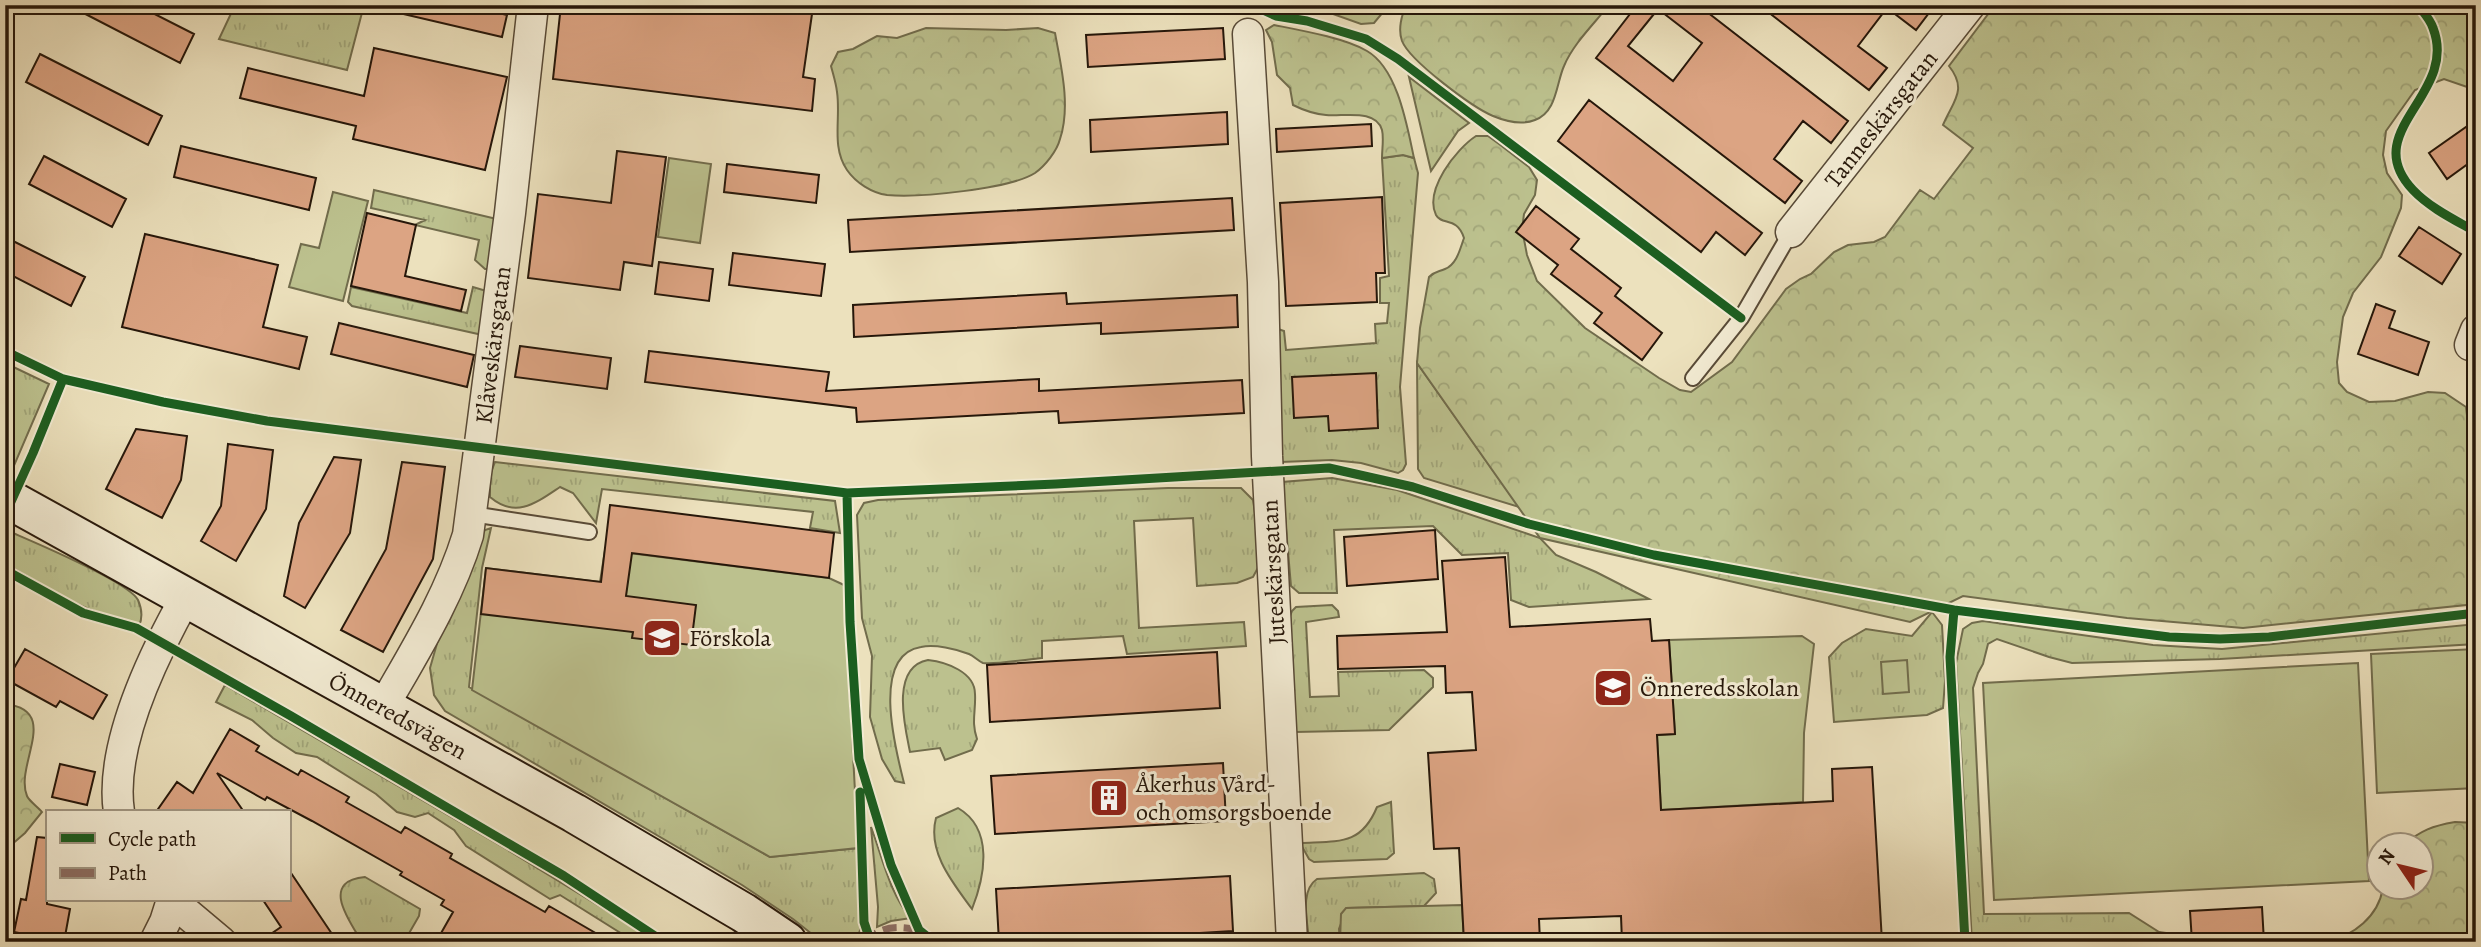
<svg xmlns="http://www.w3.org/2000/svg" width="2481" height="947" viewBox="0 0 2481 947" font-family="Alegreya,serif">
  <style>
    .grass { fill: url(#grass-tufts); stroke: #716c4c; stroke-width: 2 }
    .forest { fill: url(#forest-crowns); stroke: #716c4c; stroke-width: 2 }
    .park { fill: #bcc18e; stroke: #716c4c; stroke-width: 2 }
    .building { fill: #dca483; stroke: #26170a; stroke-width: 2; fill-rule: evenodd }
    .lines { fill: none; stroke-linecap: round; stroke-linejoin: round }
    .lane-casing { stroke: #584a37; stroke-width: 18 }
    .street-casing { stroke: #584a37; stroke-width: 33 }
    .secondary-casing { stroke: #26170a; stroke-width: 42 }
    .lane { stroke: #f3ecd4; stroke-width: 14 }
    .street { stroke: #f3ecd4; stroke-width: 30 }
    .secondary { stroke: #f3ecd4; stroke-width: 38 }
    .quiet { stroke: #8d6e63; stroke-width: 7; stroke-dasharray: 14 7; stroke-linecap: butt }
    .cycleway-casing { stroke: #f3ecd4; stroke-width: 13 }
    .cycleway { stroke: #1b5e20; stroke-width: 9 }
    .labels { text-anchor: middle; stroke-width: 6; stroke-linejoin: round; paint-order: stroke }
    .street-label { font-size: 24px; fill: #26170a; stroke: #f3ecd4 }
    .poi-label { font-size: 24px; fill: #26170a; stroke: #f3ecd4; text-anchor: start }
  </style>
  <defs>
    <pattern id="grass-tufts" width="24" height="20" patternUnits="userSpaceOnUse" patternTransform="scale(1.75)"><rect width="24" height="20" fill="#bcc18e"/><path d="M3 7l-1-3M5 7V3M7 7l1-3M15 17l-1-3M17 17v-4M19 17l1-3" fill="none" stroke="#a1a579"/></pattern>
    <pattern id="forest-crowns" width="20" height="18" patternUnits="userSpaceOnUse" patternTransform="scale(1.75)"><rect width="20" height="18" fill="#bcc18e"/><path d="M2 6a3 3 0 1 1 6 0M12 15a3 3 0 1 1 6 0" fill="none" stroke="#a1a579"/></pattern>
  </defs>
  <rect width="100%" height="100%" fill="#ece1bd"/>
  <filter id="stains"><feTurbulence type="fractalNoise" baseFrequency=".00286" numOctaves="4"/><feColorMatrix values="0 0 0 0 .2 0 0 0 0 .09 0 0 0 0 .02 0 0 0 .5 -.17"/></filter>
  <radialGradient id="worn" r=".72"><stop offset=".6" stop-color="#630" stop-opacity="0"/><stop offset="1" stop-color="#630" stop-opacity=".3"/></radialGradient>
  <path class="grass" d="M235,5H364L347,70L219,39Z
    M1359,5H1389L1374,23L1361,24L1333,14Z
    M1409,77L1469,123L1458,131L1431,171Z
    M1403,155L1414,158L1418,173L1400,387L1406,464L1403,470L1398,473L1361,463L1332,460L1281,462L1278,329L1284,331L1286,350L1376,343L1375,324L1387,323L1389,303H1380V278L1389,276L1382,158Z
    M374,190L501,220L493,269H485L475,260L479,240L415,225L425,220L371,208Z
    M351,287L467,313L473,287L493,293L487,336L352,306L348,302Z
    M5,363L49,384L10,475L5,471Z
    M1417,363L1519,507L1424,478L1418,469Z
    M495,462L835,501L840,533L810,528L813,512L602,489L596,523L573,493L560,487C536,503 516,519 490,497V475Z
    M1332,478L1397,490L1540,538L1556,555L1596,572L1649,599L1529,607L1511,600L1508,553L1462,555L1433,526L1334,530L1337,593H1299L1291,586L1282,482Z
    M1168,488H1241L1253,500L1259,539L1261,562L1253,577L1237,583L1197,586L1193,518L1134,521L1139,628L1244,622L1246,646L1127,654L1123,636L1042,641V658C1029,659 994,665 983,663C978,661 974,656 969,654C956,649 935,644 921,647C870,655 896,751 904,783L895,781L882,759L870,717L872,656L862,618L857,515L864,503L878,500Z
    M491,528L482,568L469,687L770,857L858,848L866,913L859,933L841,942H822L793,919L742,885L445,711L434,695L430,668L438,640L480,536L485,530Z
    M13,533C36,543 129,582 138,600C142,609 143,617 139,626C125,618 112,618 97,612C68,602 40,583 13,568C3,555 7,547 13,533Z
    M1332,605L1338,611L1339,617L1306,622L1310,697L1339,696L1338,672L1424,670L1433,678V687L1389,730L1296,732L1289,619L1292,611L1296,607Z
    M1932,612L1942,625L1945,681L1943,708L1927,715L1834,722L1829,657L1842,643L1866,629L1912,636Z
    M1983,621L2153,645L2222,649L2476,624V644L2220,659L2072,663L2049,657L1997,639L1988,644L1983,664L1978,673L1973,688L1984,914L2129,913L2159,932L2116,942H1972L1956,663L1963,629L1972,623Z
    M928,660C946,662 975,672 975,694C976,711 971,722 977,739L972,750L945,760L940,748L910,752C905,727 890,667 928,660Z
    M225,685L508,850L658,942H635L560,895L550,899L466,846L454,830L428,813L415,817L397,812L376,794L317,757L296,753L273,738L252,720L216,702Z
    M1391,802L1394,853L1387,859L1314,862L1309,859L1300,843C1338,841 1361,846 1377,807Z
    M958,808C994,829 985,876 972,909C953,883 927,852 936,818Z
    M871,827C882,856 890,895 911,918L891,921L877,927L878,907Z
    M1424,873L1434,879L1436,893L1424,906L1347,908L1339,929L1340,942H1309C1308,922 1299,891 1317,879Z
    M365,877L420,909L419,916L404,942H362C350,922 319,881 365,877Z"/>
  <path class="forest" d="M1278,5H1359C1333,19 1305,12 1278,5Z
    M1407,5H1609C1594,24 1573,44 1564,66C1556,84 1557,112 1535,120C1522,125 1505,121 1493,116C1472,107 1410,61 1402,41C1398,30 1401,15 1407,5Z
    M1995,5H2476V90L2444,79L2415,90L2386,131L2383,155L2387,173L2402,195L2401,208L2381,257L2353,293L2343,317L2337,362L2339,383L2347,392L2369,402L2395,401L2428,392L2445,393L2466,407L2469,432L2468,453L2476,461V604L2243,628L2127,618L1963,596L1910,622L1540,538L1417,363L1420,328L1429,277C1435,271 1438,272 1445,269C1457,264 1460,249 1464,238C1457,216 1442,226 1436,215C1424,190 1456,149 1476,136H1488L1499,144L1529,167L1537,180L1535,195L1524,214L1522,229L1527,255L1537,281L1585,328L1659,378L1680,390L1691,392L1732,362L1786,289L1800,279L1811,274L1834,252L1848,245L1874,242L1885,237L1920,190L1934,199L1973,148L1943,125C1953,101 1968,90 1949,66Z
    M1274,25C1299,30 1345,38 1367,51C1398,69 1407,126 1414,158L1403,155L1382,158C1382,149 1384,138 1382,130C1376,108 1342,117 1326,115C1314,114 1303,110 1293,105L1290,88L1277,75L1272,42L1266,30Z
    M926,28L1006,30L1038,28L1055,33C1061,66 1071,106 1060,139C1057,151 1045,166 1035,173C1010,189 918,198 887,195C872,193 856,183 847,170C831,147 841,118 837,92C836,83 833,74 831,66L838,52L853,49L877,36L897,38Z
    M5,704C62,710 14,765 27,796C29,801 38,807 42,812L25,833L10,846L5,845Z
    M2455,822L2476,823V942H2327C2354,935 2378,917 2383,888H2422V846L2403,845C2422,830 2432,826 2455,822Z
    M2159,932L2173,934L2180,942H2116Z"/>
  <path class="park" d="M669,158L711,164L700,243L658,237Z
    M333,192L368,201L343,301L289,287L301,244L319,248Z
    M605,550L829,578L844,585L858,848L770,857L472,690L486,568L600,582Z
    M1802,636L1814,644L1804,733L1803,802L1661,810L1657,735L1675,734L1669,640Z
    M2476,649V788L2377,793L2371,654Z
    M1907,660L1909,692L1883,694L1881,662Z
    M2358,663L2369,881L1994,900L1983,683Z
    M1462,905L1464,942H1340L1341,914L1346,908Z"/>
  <path class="building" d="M68,5H137L194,34L180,63Z
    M400,5H466L507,15L502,37L399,13Z
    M561,5H742L812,14L803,77L815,79L812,111L553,79Z
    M1637,5H1698L1848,121L1831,143L1803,121L1774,159L1802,181L1785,203L1596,58ZM1658,9L1702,43L1673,81L1628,46Z
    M1759,5H1935L1916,30L1887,8L1858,46L1887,68L1869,90Z
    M1223,28L1225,59L1088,67L1086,35Z
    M374,48L507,77L485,170L353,139L356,126L240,98L248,68L364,96Z
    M40,54L162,116L148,145L26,82Z
    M1589,100L1762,233L1745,255L1716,232L1701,252L1558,141Z
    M1227,112L1228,144L1091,152L1090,120Z
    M2476,120V158L2447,179L2429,153Z
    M1371,124L1372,146L1277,152L1276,129Z
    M181,146L316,178L309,210L174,177Z
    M617,151L666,157L652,266L624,262L620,290L528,278L538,194L611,203Z
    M44,156L126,199L112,227L29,184Z
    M727,164L819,175L816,203L724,192Z
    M1382,197L1385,273H1376L1377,302L1286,306L1280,203Z
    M1232,198L1234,230L850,252L848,220Z
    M1536,206L1579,239L1571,249L1621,288L1615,296L1662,333L1642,360L1594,323L1602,313L1551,274L1558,265L1516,232Z
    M367,213L416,225L405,276L466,290L461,311L351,286Z
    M2419,227L2461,254L2442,284L2399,256Z
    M145,234L278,265L263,327L307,337L299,369L122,327Z
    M5,237L85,277L71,306L5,272Z
    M733,253L825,264L821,296L729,285Z
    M659,262L713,269L709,301L655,294Z
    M1066,293L1067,304L1237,295L1238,327L1101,334V323L854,337L853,305Z
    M2376,304L2395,311L2389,328L2429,342L2418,375L2358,354Z
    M339,323L474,355L467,387L331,354Z
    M520,346L611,358L607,389L515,377Z
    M649,351L829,372L826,391L1039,379V391L1242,380L1244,413L1059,423L1058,411L857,422L856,408L645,382Z
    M1376,373L1378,428L1329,431L1328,416L1294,418L1292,377Z
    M136,429L187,436L181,480L162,518L106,489Z
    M228,444L273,450L266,509L236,561L201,541L221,506Z
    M334,457L361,460L350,533L305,608L284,596L299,523Z
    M402,462L445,467L433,559L383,652L341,630L386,549Z
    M610,505L834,533L829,578L632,553L626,596L696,605L691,645L632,638L633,632L481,614L486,568L601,582Z
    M1435,530L1438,579L1347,586L1344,537Z
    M1505,557L1510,627L1650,619L1652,641L1669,640L1675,734L1657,735L1661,810L1833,801L1832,769L1872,767L1882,942H1622L1621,916L1539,919L1540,942H1464L1459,848L1434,849L1428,753L1476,750L1472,692L1446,693L1445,666L1338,669L1337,636L1447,632L1442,561Z
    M25,649L107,695L93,719L60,701L56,707L7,680Z
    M1217,652L1220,708L990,722L987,665Z
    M230,729L259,746L256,751L298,775L301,770L349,797L346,802L401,833L405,827L452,854L450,858L545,912L549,906L611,942H436L453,912L441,905L444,900L400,875L402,872L312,821L267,797L265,800L217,773L244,812H156L177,782L193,793Z
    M1223,763L1226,821L995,834L991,776Z
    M60,764L95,772L87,805L52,797Z
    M37,837L47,838V904L70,909L64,942L14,932L21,899L26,900Z
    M289,870L332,934L321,942H259L281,927L263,900H289Z
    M1230,876L1233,931L1051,942H999L996,889Z
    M2262,907L2264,942H2192L2190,911Z"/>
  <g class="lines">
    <g class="lane-casing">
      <path id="lane" d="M1693,378L1741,318L1791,232
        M472,514L589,532"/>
    </g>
    <g class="street-casing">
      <path id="street" d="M1248,34L1263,282L1267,456L1292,942
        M1791,232L1970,5
        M2470,345L2476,330
        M383,707C415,651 449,597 468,535L510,213L533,5
        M119,812C109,746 154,654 186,597
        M171,900L221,942
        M155,942L165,922L172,900"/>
    </g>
    <g class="secondary-casing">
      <path id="secondary" d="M5,497L574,813L744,913L787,942"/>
    </g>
    <use href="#lane" class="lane"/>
    <use href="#street" class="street"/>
    <use href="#secondary" class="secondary"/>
    <path class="quiet" d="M866,942C880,925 899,926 919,930"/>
    <g class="cycleway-casing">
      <path id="cycleway" d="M1252,5L1276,16L1307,21L1366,39L1398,59L1741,318
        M2418,5C2423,12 2430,19 2433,28C2459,95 2357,131 2413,190C2430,208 2455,220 2476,232
        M5,351L63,379L163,402L267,421L847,493L1056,484L1329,468L1413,487L1529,524L1654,555L1954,610L2169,637L2220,639L2269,637L2476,613
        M847,493L850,622L859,759L891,865L919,930L934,942
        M5,515L33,453L63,379
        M5,570L83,613L136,628L291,716L564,876L664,942
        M1954,610L1950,657L1965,942
        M860,792L864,922L869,937"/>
    </g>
    <use href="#cycleway" class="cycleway"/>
  </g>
  <defs>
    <g id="school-square" transform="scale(2.0125)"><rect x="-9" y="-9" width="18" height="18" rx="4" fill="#8f2418" stroke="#f3ecd4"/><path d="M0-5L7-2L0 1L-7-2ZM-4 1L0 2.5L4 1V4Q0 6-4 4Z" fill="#fff"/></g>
    <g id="building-square" transform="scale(2.0125)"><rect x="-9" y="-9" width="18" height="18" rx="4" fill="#8f2418" stroke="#f3ecd4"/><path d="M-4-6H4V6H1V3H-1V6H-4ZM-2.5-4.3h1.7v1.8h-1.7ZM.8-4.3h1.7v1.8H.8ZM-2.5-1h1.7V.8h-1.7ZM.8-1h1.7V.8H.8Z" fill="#fff"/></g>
  </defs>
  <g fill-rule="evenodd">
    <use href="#school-square" x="662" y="638"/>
    <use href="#school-square" x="1613" y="688"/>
    <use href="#building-square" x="1109" y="798"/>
  </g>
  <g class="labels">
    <g class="street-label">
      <text transform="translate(1881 119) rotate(-52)" y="8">Tanneskärsgatan</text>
      <text transform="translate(493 345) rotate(-83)" y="8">Klåveskärsgatan</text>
      <text transform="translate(1273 572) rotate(-93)" y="8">Juteskärsgatan</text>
      <text transform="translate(398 716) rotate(29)" y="8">Önneredsvägen</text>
    </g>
    <g class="poi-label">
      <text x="689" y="646">Förskola</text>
      <text x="1640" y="696">Önneredsskolan</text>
      <text x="1136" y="792">Åkerhus Vård-<tspan x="1136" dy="28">och omsorgsboende</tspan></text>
    </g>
  </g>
  <rect width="2481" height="947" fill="none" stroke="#ece1bd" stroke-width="28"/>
  <rect x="7" y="7" width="2467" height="933" fill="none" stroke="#26170a" stroke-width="3.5"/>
  <rect x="14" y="14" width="2453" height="919" fill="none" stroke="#26170a" stroke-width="2"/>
  <rect x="46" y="810" width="245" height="91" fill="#f3ecd4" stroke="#a19783" stroke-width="2"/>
  <rect x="60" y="833" width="35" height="10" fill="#1b5e20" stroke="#a19783" stroke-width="2"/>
  <text x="108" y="846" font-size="21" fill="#26170a">Cycle path</text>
  <rect x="60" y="868" width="35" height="10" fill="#8d6e63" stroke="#a19783" stroke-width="2"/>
  <text x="108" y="880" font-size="21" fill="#26170a">Path</text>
  <g transform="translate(2400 866) rotate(305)"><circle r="33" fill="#f3ecd4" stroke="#a19783" stroke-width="2"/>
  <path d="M0-5L12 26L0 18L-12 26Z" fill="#8f2418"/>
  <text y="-10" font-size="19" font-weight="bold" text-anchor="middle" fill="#26170a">N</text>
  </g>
  <rect width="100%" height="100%" filter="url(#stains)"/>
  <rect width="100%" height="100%" fill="url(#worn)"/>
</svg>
